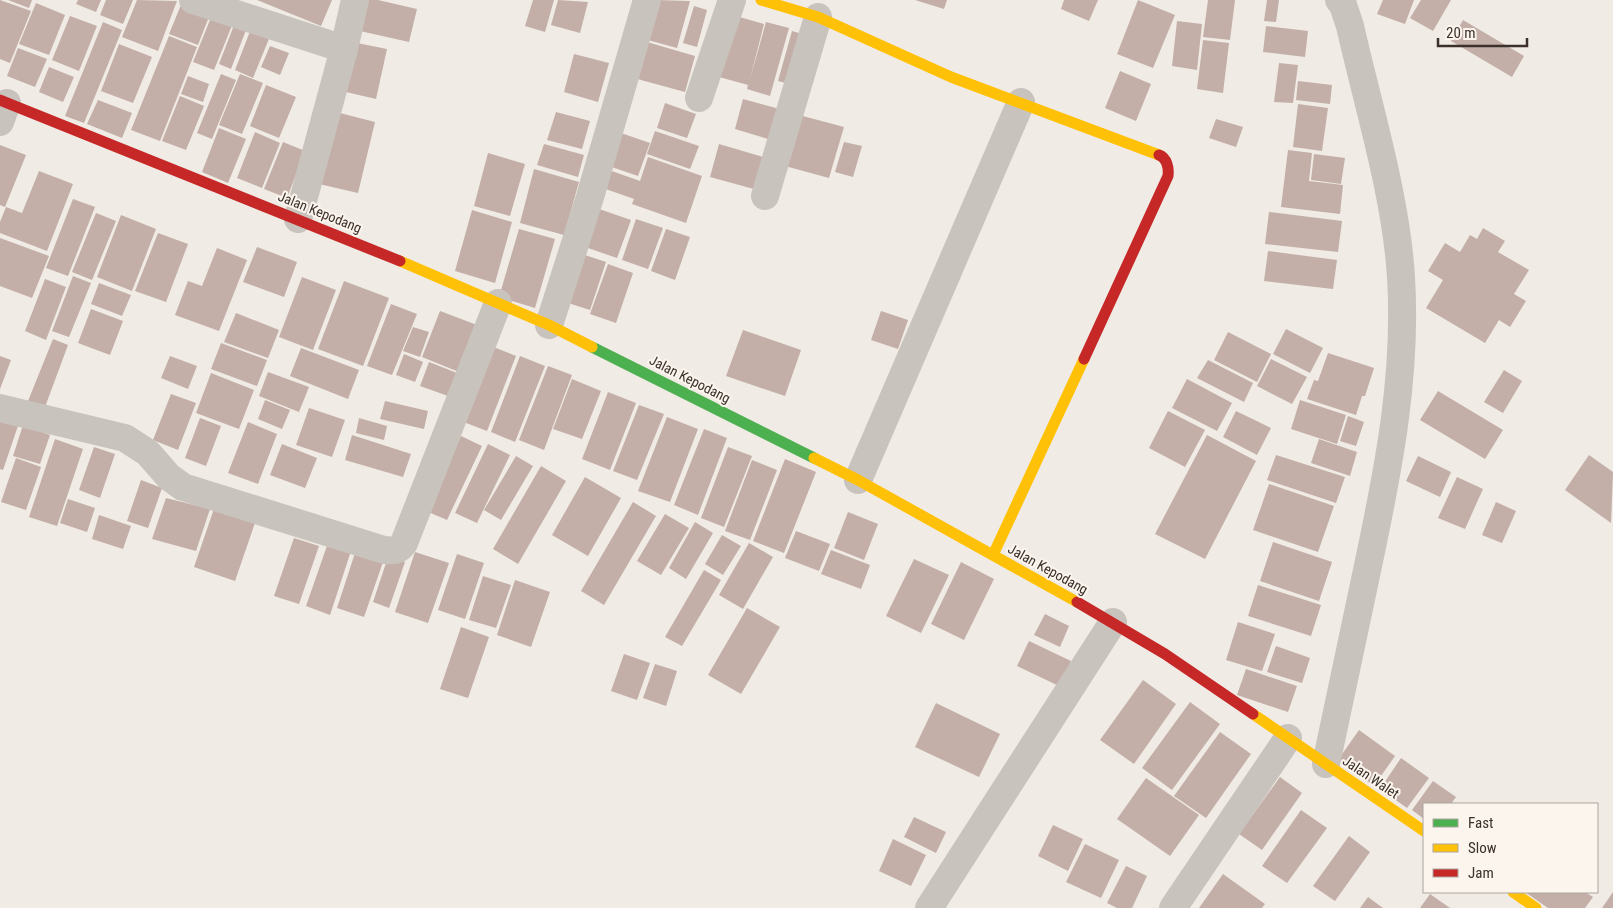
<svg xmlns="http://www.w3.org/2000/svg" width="1613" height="908" viewBox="0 0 1613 908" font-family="'Roboto Condensed',sans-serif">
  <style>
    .building { fill: #c3afa7 }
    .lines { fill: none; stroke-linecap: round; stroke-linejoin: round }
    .street { stroke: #c9c3be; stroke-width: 28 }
    .fast { stroke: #4caf50; stroke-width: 11 }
    .slow { stroke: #ffc107; stroke-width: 11 }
    .jam { stroke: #c62828; stroke-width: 11 }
    .labels { text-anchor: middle; stroke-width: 4; stroke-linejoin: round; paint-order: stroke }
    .street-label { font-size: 14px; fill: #3b302b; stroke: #fbf5ee }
  </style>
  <rect width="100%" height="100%" fill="#f0ebe5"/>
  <path class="building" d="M0,0L31,11L10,63L0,59Z
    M8,0H32L29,8Z
    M78,0H101L96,12L76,4Z
    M106,0H133L123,24L100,15Z
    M137,0L177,1L158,51L122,37Z
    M183,0L212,9L198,45L169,34Z
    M257,0H332L321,26Z
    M367,0H378L417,9L409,42L360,31Z
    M533,0H554L545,32L525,26Z
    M558,0L588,2L580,33L551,25Z
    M655,0L690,1L677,48L644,39Z
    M915,0H947L944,9Z
    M1064,0H1098L1089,21L1061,9Z
    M1138,0L1175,15L1153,68L1117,54Z
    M1208,0H1235L1230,40L1203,37Z
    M1267,0H1279L1276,22L1264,21Z
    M1383,0H1414L1405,24L1377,14Z
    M1421,0H1451L1433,31L1410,18Z
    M36,3L65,15L49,55L19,44Z
    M694,6L707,10L697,47L683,43Z
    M214,10L235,18L214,70L193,62Z
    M729,14L764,24L750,79L766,22L789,28L770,96L747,89L748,85L712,75Z
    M70,16L97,26L79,71L52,60Z
    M236,20L248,25L231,69L219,64Z
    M1463,20L1524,56L1512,77L1451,41Z
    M254,21L273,29L253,78L235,70Z
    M1177,21L1202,24L1197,70L1172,66Z
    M103,22L122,30L84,123L65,116Z
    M1266,26L1308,31L1305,57L1263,52Z
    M792,31L812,37L798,86L778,81Z
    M169,36L197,47L160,141L131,130Z
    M640,40L695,56L685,92L630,77Z
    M1203,40L1229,43L1223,93L1197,89Z
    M357,43L387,49L376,99L346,92Z
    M119,44L152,57L133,103L101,91Z
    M270,46L289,53L280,75L261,67Z
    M18,48L47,59L35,87L7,76Z
    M574,54L609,63L598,102L564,92Z
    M1279,63L1298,65L1293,103L1274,102Z
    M49,67L74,77L63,102L39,92Z
    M1120,71L1151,84L1136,121L1105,108Z
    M221,74L236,80L212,139L197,133Z
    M240,74L263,83L242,134L219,125Z
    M188,76L209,84L203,102L181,94Z
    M1298,81L1332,85L1330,104L1296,100Z
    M266,85L296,97L279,138L250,126Z
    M180,96L204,106L186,150L162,141Z
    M743,99L787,111L778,142L735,129Z
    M98,100L132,113L122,138L87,124Z
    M665,103L696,114L687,138L657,128Z
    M1298,104L1328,108L1322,151L1293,147Z
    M336,112L375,122L358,193L319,184Z
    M556,112L590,121L582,149L547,140Z
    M799,115L844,127L829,178L785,166Z
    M1216,119L1243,127L1236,147L1209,138Z
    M219,128L246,139L228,183L202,172Z
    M615,131L650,143L638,176L603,164Z
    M655,131L699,146L690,169L647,154Z
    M255,132L280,143L262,188L237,178Z
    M283,142L305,151L287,198L264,189Z
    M844,142L862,146L853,177L835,172Z
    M544,144L584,155L578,177L537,165Z
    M719,144L770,159L761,191L710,177Z
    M0,145L26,155L5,207L0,205Z
    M1288,150L1312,153L1309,181L1343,185L1340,214L1281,207Z
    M488,153L525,164L510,216L474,206Z
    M1314,154L1345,158L1341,184L1311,180Z
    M648,157L702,176L686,223L632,204L634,199L600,187L606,169L640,181Z
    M534,169L579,182L564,235L520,223Z
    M39,171L73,184L47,251L0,233V222L6,207L22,213Z
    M73,199L95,207L68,276L46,268Z
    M599,209L631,220L617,258L585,247Z
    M472,210L512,222L495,283L455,271Z
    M1269,212L1342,221L1338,252L1265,244Z
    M96,213L116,221L92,280L72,272Z
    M121,215L156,229L132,291L97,277Z
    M636,219L663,228L648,269L622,260Z
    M1483,228L1505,241L1498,252L1529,270L1514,294L1526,301L1510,327L1499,320L1485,343L1426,308L1443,280L1428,271L1445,243L1460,252L1470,235L1477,239Z
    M519,229L555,239L535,308L499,297Z
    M666,229L690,237L675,280L651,271Z
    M158,233L188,244L166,302L135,291Z
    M0,238L49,256L32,298L0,286Z
    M257,247L297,262L284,297L243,282Z
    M217,248L247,260L219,331L175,315L188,281L202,286Z
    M1268,251L1337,260L1333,289L1264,281Z
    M582,254L606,262L590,310L565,302Z
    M608,264L633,273L616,323L590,314Z
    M73,276L91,283L69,337L52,331Z
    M302,277L336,290L313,350L279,337Z
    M45,279L66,287L46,340L25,331Z
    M344,281L389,298L363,366L318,349Z
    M99,283L131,295L122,316L91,304Z
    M391,304L417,314L392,375L367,366Z
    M91,309L123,321L110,355L78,343Z
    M440,311L477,325L459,372L422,357Z
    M881,311L908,320L898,349L871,340Z
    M236,313L279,330L268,358L224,342Z
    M413,327L429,332L420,357L403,351Z
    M1286,329L1323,348L1310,373L1273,354Z
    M743,330L801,350L785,396L726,376Z
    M1228,332L1271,354L1257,382L1214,360Z
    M53,339L68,345L45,407L28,401Z
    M221,343L267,360L257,386L211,369Z
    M491,346L516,356L487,431L461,421Z
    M301,348L359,370L348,399L290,376Z
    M1328,353L1374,368L1365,396H1362L1356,415L1307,399L1314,380L1318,381Z
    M404,354L423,362L415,382L396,375Z
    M0,356L11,360L0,389Z
    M170,356L197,366L188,389L161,378Z
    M520,356L545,366L515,442L491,432Z
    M1271,359L1307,377L1292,404L1257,386Z
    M1208,360L1253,383L1244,402L1197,378Z
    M429,362L457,373L448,396L420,386Z
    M548,366L572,375L544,450L519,440Z
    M1504,370L1522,381L1503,413L1484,402Z
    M268,372L309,387L299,412L259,396Z
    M211,373L254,390L239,429L196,413Z
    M572,379L601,391L582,439L553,429Z
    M1187,379L1232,403L1217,431L1172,408Z
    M1438,391L1503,430L1485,459L1420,420Z
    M608,392L636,403L610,470L582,459Z
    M171,394L196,403L178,450L153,440Z
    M265,400L290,410L282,429L258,419Z
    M1300,400L1346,415L1337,444L1291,429Z
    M385,401L428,411L424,429L380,419Z
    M639,405L664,414L637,480L613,471Z
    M309,408L345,420L332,457L296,445Z
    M1168,411L1205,430L1185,467L1149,448Z
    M1236,411L1271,428L1257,455L1223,437Z
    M0,414L20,420L3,470L0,469Z
    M1348,416L1364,422L1356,446L1340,441Z
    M667,417L698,429L670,502L638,491Z
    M200,418L221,426L206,466L185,458Z
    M359,418L387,426L384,440L356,433Z
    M248,422L277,434L258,484L228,473Z
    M23,425L50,435L40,464L13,456Z
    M704,429L727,438L698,515L674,505Z
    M352,435L411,454L403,477L345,460Z
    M1207,435L1256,461L1205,559L1155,534Z
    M461,436L482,446L447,520L426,511Z
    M55,439L83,449L57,526L29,517Z
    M1319,439L1357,452L1350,476L1311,463Z
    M282,444L317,458L305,488L270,475Z
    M488,444L510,455L477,523L455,513Z
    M94,447L115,454L100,498L79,490Z
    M728,447L752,456L724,527L701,518Z
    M1276,455L1345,477L1336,503L1267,480Z
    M1589,455L1613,472L1611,523L1565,490Z
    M516,456L533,466L501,520L484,510Z
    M1418,456L1451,472L1440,497L1406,481Z
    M16,458L41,467L26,510L1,502Z
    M785,459L816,472L784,553L753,541Z
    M752,460L777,470L750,540L725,531Z
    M541,466L566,481L518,564L493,549Z
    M585,477L621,498L588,556L552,535Z
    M1457,477L1483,489L1465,529L1438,518Z
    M141,480L162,488L148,528L127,521Z
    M1269,484L1334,506L1318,552L1253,530Z
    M166,498L210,509L196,551L152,539Z
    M68,499L95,508L87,532L60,523Z
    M633,502L656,516L604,605L581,591Z
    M1496,502L1516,511L1502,543L1482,535Z
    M216,503L257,517L235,581L194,567Z
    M848,512L878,524L864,560L834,548Z
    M665,514L689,528L661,575L637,561Z
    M99,515L131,526L123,549L92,539Z
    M695,522L713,533L686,579L669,568Z
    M796,531L830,544L819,571L785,558Z
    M722,535L741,546L723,575L705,564Z
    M294,538L319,546L299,604L274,596Z
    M1273,542L1332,562L1319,601L1260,581Z
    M328,543L351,551L330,615L306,606Z
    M749,543L773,557L743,609L719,595Z
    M831,550L870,565L861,589L821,574Z
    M415,552L449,563L428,623L395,612Z
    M355,553L383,562L364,617L337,608Z
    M457,554L484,563L465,619L438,610Z
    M388,557L405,562L389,608L373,602Z
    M914,559L949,575L921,633L886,616Z
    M961,562L994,579L964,640L931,624Z
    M704,570L721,580L682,646L665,637Z
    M483,576L511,585L496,628L469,620Z
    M515,580L550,592L531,647L497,635Z
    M1258,585L1321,605L1311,636L1248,616Z
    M747,608L780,627L741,694L708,675Z
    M1045,614L1069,626L1060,647L1034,635Z
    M1238,622L1275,634L1262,671L1226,660Z
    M461,627L489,637L468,698L440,689Z
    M1029,641L1071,661L1059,686L1017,666Z
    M1276,646L1310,658L1302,683L1267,672Z
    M624,654L650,663L637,700L611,691Z
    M655,664L677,671L666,706L643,698Z
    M1246,669L1297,686L1288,712L1237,695Z
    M1143,680L1176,704L1134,764L1100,740Z
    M1190,702L1220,724L1172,790L1142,768Z
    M936,703L1000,734L979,777L915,747Z
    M1359,730L1395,756L1374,786L1338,760Z
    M1220,732L1251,754L1206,818L1174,796Z
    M1401,758L1429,778L1407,808L1380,789Z
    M1280,777L1302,793L1262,850L1239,834Z
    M1146,778L1199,815L1170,856L1117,819Z
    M1433,781L1456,797L1451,804H1424V819L1412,810Z
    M1301,810L1327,828L1287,883L1262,866Z
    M914,817L946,832L936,853L904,837Z
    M1053,825L1083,839L1068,871L1038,856Z
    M1349,836L1370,852L1335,901L1313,886Z
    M893,839L926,855L911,886L879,871Z
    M1085,844L1119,860L1101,898L1066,882Z
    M1126,866L1147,876L1132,908H1117L1107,903Z
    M1223,874L1265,904L1262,908H1199Z
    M1525,892H1585L1593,897L1585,908H1548Z
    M1613,892V908H1602Z
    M1430,894L1450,908H1420Z
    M1368,897L1383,908H1360Z"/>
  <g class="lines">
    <path class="street" d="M193,0L344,49
      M699,98L732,0
      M0,122L7,103
      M765,196L818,17
      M298,219L344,49L355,0
      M549,325L590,197L647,0
      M0,408L125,438L148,453L169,477L183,487L384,550C394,551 398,551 404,543L498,303
      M858,480L1021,102
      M1326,764C1340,696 1355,629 1369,561C1389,466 1407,374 1401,277C1396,195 1368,106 1350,26L1343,5L1339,0
      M929,908L1113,622
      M1173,908L1288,738"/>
    <path class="fast" d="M592,347L814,458"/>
    <path class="slow" d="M761,0L818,17L951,77L1159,155
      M400,261L549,325L592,347
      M814,458L858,480L1077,602
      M993,555L1084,359
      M1253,714L1424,831
      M1513,892L1536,908"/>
    <path class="jam" d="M0,100L400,261
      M1084,359L1168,176C1169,168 1167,158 1159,155
      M1077,602L1165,654L1253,714"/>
  </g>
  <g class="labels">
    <g class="street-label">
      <text transform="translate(320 212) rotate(22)" y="5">Jalan Kepodang</text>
      <text transform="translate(690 379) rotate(27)" y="5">Jalan Kepodang</text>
      <text transform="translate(1048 569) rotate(29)" y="5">Jalan Kepodang</text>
      <text transform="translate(1371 777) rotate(34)" y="5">Jalan Walet</text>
    </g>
  </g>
  <rect x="1423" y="803" width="175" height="90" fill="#fbf5ee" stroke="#aea6a0"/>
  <rect x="1433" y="819" width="25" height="8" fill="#4caf50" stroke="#aea6a0"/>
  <text x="1468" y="828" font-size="15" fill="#3b302b">Fast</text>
  <rect x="1433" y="844" width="25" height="8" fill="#ffc107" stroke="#aea6a0"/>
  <text x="1468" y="853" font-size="15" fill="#3b302b">Slow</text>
  <rect x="1433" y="869" width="25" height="8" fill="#c62828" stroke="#aea6a0"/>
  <text x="1468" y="878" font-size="15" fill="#3b302b">Jam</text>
  <path d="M1438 38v8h89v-8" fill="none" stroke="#3b302b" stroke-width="2.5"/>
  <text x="1446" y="38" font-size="15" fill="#3b302b" stroke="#fbf5ee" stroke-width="4" paint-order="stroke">20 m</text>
</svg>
